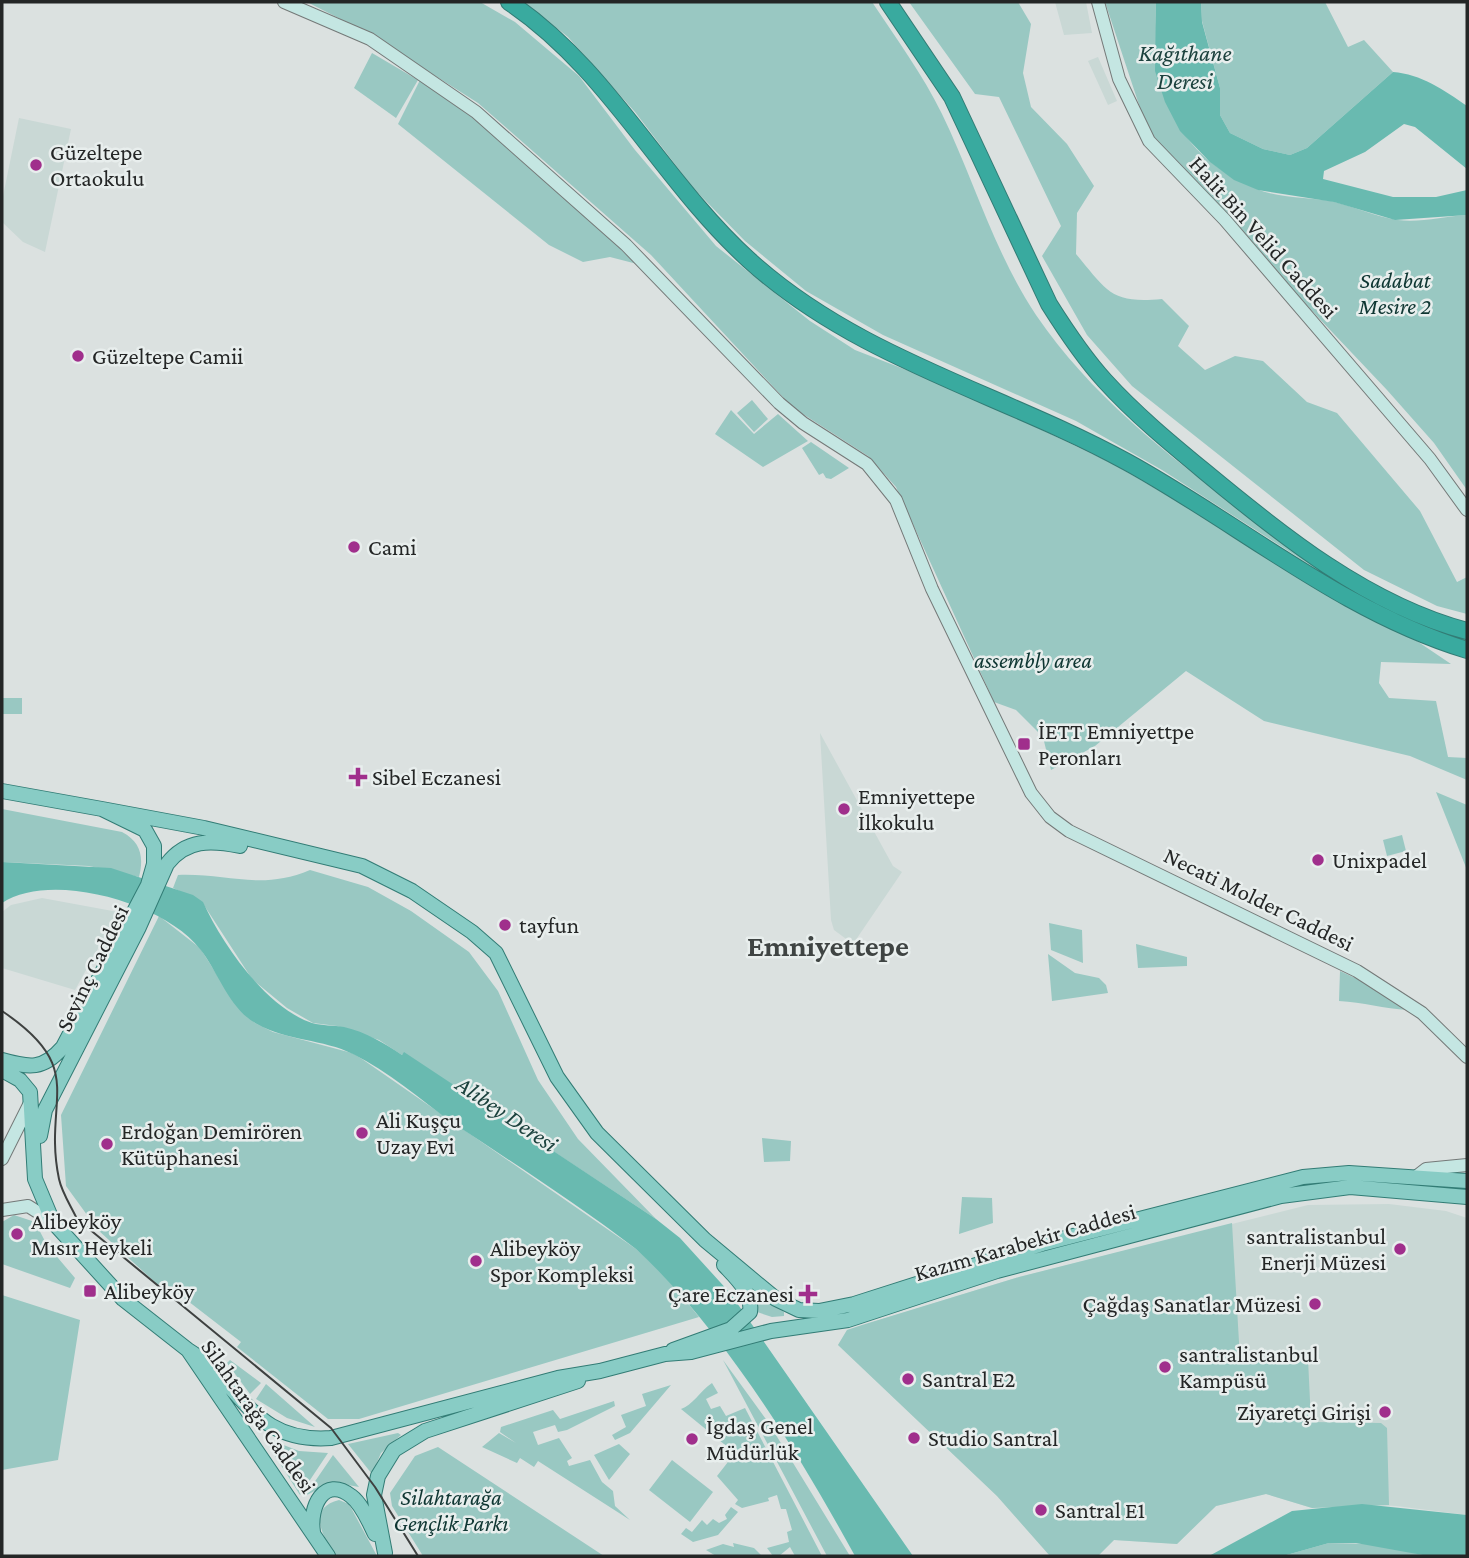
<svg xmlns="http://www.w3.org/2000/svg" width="1469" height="1558" viewBox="0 0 1469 1558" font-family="'Crimson Pro',serif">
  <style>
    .built { fill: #c9d8d5 }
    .green { fill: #99c8c2 }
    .water { fill: #69bab0 }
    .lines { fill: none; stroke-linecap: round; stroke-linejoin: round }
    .secondary-casing { stroke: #747978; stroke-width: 14 }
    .primary-casing { stroke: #327c75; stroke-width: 16 }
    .highway-casing { stroke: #327c75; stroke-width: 18 }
    .secondary { stroke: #c4e6e2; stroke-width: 12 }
    .primary { stroke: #88ccc5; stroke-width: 14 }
    .highway { stroke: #39aa9f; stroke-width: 16 }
    .tram { stroke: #3e4140; stroke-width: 2 }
    .poi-dot { fill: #a02f8c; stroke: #e8eeed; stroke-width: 2.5 }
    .labels { text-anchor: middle; stroke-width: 5; stroke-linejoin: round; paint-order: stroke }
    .poi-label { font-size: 23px; fill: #242626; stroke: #e8eeed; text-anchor: start }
    .street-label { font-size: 23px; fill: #242626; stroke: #e8eeed }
    .park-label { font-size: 23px; font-style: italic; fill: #0e3632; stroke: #e8eeed }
    .water-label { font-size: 24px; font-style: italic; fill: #1c423e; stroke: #e8eeed }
    .district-label { font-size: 30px; font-weight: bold; fill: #3f4443; stroke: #e8eeed }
  </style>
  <rect width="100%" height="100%" fill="#dbe1e0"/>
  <path class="built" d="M1055,2H1086L1092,33L1064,35Z
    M1098,57L1117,101L1108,105L1088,61Z
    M19,118L71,129L45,252L23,242L2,222V201Z
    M820,733L893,866L902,872L853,944L834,930L831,920Z
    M42,898L118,912L75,990L2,968V912L11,905Z
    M1389,1204L1446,1211L1467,1218V1515L1396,1506L1362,1504L1312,1508L1266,1494L1216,1506L1177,1544L1114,1540L1098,1556H1050L997,1496L838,1345L847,1330L1019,1277L1308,1205Z"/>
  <path class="green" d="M307,2H480L515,22L579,76L635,150L716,246L810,321L855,350L963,392L1113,464L1408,635L1451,664L1381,662L1379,683L1389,698L1436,701L1448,757L1467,758V780L1410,756L1264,721L1186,671L1095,746L1051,770L1043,737L1016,710L994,702L896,487L868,456L792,407L651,255L478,103L368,33Z
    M524,2H872C896,38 923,75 942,114C974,180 995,254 1036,315C1109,422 1222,495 1325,569L1321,572L1162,470L1076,421L883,335L806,291L745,241L694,189L635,112L568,37Z
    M909,2H1018L1031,24L1023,73L1031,107L1067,144L1094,186L1077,213L1076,254C1107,291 1111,304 1162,299L1189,326L1178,346L1205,370L1235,356L1263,361L1307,402L1337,413L1420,511L1457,582L1467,577V614L1437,606L1364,570L1132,386L1087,335L1042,256L1061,226L999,97L975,94Z
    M1105,2H1156C1154,89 1170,152 1257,189C1278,198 1308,197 1331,201C1353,206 1376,217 1398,220C1420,223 1445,216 1467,215V490L1434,443L1387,390L1151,141Z
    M1201,2H1325L1348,47L1364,40L1393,72L1307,148L1290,155L1263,149L1230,133L1220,115V88L1202,21Z
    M372,53L418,80L396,118L354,88Z
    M420,80L475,115L641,265L610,257L583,262L549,245L398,124Z
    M752,400L768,419L754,432L737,413Z
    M731,410L754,434L778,414L808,441L763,467L715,434Z
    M811,442L849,468L831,479L826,478L823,473L819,475L802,448Z
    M2,698H22V714H2Z
    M1436,792L1467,805V870Z
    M2,809L122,832C141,842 144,857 139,877L89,866L2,862Z
    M1402,835L1406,851L1387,856L1383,840Z
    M310,870L368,887L411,911L469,952L498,991L538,1080L578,1139L656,1219L404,1053L402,1055L379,1040L337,1026L313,1023L287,1008L252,979L202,902L173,888L178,875C227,873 261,891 310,870Z
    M159,916L200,948L234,1002L255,1023L273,1032L352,1053L362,1059L636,1249L663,1273L699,1317L359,1419H328L237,1347L241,1342L162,1281L158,1285L98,1230L66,1186L61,1115Z
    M1049,923L1082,930L1083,963L1051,950Z
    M1136,944L1187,957V966L1138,968Z
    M1048,954L1075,973L1099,978L1106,985L1108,993L1052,1001Z
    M1340,971L1368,984L1408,1010C1384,1009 1363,1002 1339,1001Z
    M762,1138L791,1141L790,1161L764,1162Z
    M962,1197L992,1198L993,1223L959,1234Z
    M14,1215L35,1222L47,1245L75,1278L70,1288L2,1264V1222Z
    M1232,1223L1240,1359H1308L1311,1422L1381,1423L1387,1428L1389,1505L1312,1508L1266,1494L1216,1506L1177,1544L1114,1540L1098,1556H1050L997,1496L838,1345L847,1330L862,1325L1019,1277Z
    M758,1292L784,1312V1316L772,1317L757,1312Z
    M2,1295L80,1320L58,1460L2,1470Z
    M230,1360L261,1383L250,1394L227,1363Z
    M723,1360L768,1422L850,1556H827Z
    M712,1383L718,1393L706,1399L711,1409L720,1406L726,1416L745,1408L822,1556H795L790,1547L779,1556H773L767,1548L789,1542L787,1532L792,1530L786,1509H781L777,1495L768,1498L769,1501L742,1508L735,1504L738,1500L717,1476L735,1453L681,1409C692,1406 700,1391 712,1383Z
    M266,1384L315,1427L287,1418L256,1399Z
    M671,1385L630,1433L615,1440L612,1435L626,1427L621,1415L646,1406L642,1394Z
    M614,1401L615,1406L567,1430L558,1432L555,1425L533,1432L538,1445L559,1438L572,1458L567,1461L569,1466L590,1460L602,1482L613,1491L615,1506L630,1520L538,1461L534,1467L520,1458L517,1463L482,1447L499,1433L516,1443L500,1432L501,1427L553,1410L560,1419Z
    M398,1433L401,1435L381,1453L372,1474L348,1444Z
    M263,1437L299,1451L328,1453L300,1495Z
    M619,1444L630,1454L609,1480L594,1455Z
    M438,1447L604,1556H423L392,1506L390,1493L415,1456Z
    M333,1455L359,1487L332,1482L305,1496Z
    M672,1460L713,1492L690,1522L649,1490Z
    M339,1500L349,1504L377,1556H336C323,1538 306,1508 339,1500Z
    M731,1507L738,1512L718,1535L693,1542L681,1534L686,1528L692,1532L702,1520L707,1525L713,1519L719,1523L727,1519L725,1515Z
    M733,1543L754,1548L762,1556H716L706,1550L723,1544L734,1547Z
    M1329,1543L1374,1544L1428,1556H1283Z"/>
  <path class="water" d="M1156,2H1201L1202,22L1220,88V115L1230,133L1263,149L1290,155L1307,148L1393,72C1421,74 1444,90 1467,106V169L1415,127L1404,124L1365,152L1324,171L1323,179L1393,197H1436L1467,190V215L1395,220L1334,202L1258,190L1234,180L1210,162L1180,131L1165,102L1155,71Z
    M2,862L111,868L193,895L203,902C222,944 266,1008 312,1023C322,1026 334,1025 344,1027C366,1032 384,1043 402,1055L404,1052L656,1219L680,1238L730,1293L913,1556H855C799,1454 722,1328 636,1249C577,1204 515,1164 453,1123C421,1100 388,1071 353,1054C323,1039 287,1041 257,1024C229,1009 219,973 200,949C165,903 51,870 2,903Z
    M1362,1504L1467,1515V1556H1428L1356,1543H1329L1283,1556H1209L1292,1511Z"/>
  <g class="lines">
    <g class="secondary-casing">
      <path id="secondary" d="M284,2L370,39L476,112L626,245L779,403L803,423L867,464L896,500L932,589L1031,793L1050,817L1069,831L1357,971L1422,1013L1467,1057
        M1098,2L1119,79L1149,141L1225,220L1430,459L1467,510
        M2,1159L30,1103
        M1417,1176L1426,1169L1467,1165
        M2,1210L28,1206L52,1221"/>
    </g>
    <g class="primary-casing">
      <path id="primary" d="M2,791L102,809L145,830L154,846V864L148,885L63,1047C43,1070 30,1068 2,1060
        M102,809L204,828L362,866L412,891L472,932L496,953L557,1077L597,1133L705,1240L776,1299L799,1310L819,1311L854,1304L1042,1244L1303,1177L1349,1173L1467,1181
        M2,1070L20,1080L30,1092L35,1179L53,1222L123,1299L188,1350L328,1556
        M40,1136L45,1110L139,927L167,864C186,839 211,840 240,846
        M188,1350C242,1383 251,1444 331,1438L558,1378L600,1371L665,1354L691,1352L771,1331L848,1320L997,1271L1281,1196L1350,1187L1467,1197
        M673,1350L731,1329L750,1312C753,1293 736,1278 724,1265
        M313,1532C309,1507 324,1475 351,1496C362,1504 369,1522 375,1534
        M385,1553L374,1495L378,1476L394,1450L425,1431L578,1381"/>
    </g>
    <g class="highway-casing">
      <path id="highway" d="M509,2C609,69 661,180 749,260C858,359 1001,393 1127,462C1240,524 1342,612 1467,650
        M888,2L952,97L1049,304C1066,331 1083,357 1105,381C1135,414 1170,443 1204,471C1281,535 1368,605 1467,631"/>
    </g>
    <use href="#secondary" class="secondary"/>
    <use href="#primary" class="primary"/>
    <use href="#highway" class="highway"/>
    <path class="tram" d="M2,1011C90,1070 42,1098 59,1179C62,1193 71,1206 77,1219L331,1428L375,1487L418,1556"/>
  </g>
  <g class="poi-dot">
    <circle cx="36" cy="165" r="7"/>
    <circle cx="78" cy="356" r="7"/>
    <circle cx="354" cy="547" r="7"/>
    <rect x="1017" y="737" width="14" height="14" rx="3.5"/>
    <path d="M354.5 766.5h7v7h7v7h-7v7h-7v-7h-7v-7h7z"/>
    <circle cx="844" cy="809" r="7"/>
    <circle cx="1318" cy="860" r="7"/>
    <circle cx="505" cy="925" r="7"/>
    <circle cx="362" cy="1133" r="7"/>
    <circle cx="107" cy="1144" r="7"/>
    <circle cx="17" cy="1234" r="7"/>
    <circle cx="1400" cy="1249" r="7"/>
    <circle cx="476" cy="1261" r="7"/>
    <rect x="83" y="1284" width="14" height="14" rx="3.5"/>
    <path d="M804.5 1283.5h7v7h7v7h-7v7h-7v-7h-7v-7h7z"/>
    <circle cx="1315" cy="1304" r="7"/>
    <circle cx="1165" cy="1367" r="7"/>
    <circle cx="908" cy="1379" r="7"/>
    <circle cx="1385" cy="1412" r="7"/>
    <circle cx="914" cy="1438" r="7"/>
    <circle cx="692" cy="1439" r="7"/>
    <circle cx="1041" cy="1510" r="7"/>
  </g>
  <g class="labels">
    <g class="poi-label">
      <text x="50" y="160">Güzeltepe<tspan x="50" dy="26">Ortaokulu</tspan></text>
      <text x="92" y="364">Güzeltepe Camii</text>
      <text x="368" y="555">Cami</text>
      <text x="1038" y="739">İETT Emniyettpe<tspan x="1038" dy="26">Peronları</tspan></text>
      <text x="372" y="785">Sibel Eczanesi</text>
      <text x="858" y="804">Emniyettepe<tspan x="858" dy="26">İlkokulu</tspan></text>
      <text x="1332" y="868">Unixpadel</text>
      <text x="519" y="933">tayfun</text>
      <text x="376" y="1128">Ali Kuşçu<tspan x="376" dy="26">Uzay Evi</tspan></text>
      <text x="121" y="1139">Erdoğan Demirören<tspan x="121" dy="26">Kütüphanesi</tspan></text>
      <text x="31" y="1229">Alibeyköy<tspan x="31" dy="26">Mısır Heykeli</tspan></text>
      <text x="1386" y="1244" text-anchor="end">santralistanbul<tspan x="1386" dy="26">Enerji Müzesi</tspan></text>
      <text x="490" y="1256">Alibeyköy<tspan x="490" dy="26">Spor Kompleksi</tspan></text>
      <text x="104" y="1299">Alibeyköy</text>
      <text x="794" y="1302" text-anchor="end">Çare Eczanesi</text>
      <text x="1301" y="1312" text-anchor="end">Çağdaş Sanatlar Müzesi</text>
      <text x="1179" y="1362">santralistanbul<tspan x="1179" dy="26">Kampüsü</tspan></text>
      <text x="922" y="1387">Santral E2</text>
      <text x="1371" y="1420" text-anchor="end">Ziyaretçi Girişi</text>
      <text x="706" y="1434">İgdaş Genel<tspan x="706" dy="26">Müdürlük</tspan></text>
      <text x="928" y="1446">Studio Santral</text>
      <text x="1055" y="1518">Santral E1</text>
    </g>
    <g class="street-label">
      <text transform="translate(1264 237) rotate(48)" y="8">Halit Bin Velid Caddesi</text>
      <text transform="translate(1259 899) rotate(26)" y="8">Necati Molder Caddesi</text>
      <text transform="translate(92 968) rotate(-64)" y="8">Sevinç Caddesi</text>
      <text transform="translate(1025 1242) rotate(-16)" y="8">Kazım Karabekir Caddesi</text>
      <text transform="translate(259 1416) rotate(55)" y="8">Silahtarağa Caddesi</text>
    </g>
    <g class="park-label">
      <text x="1395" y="288">Sadabat<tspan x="1395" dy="26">Mesire 2</tspan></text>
      <text x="1033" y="668">assembly area</text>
      <text x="451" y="1505">Silahtarağa<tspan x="451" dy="26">Gençlik Parkı</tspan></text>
    </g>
    <g class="water-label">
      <text x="1185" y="61">Kağıthane<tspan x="1185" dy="28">Deresi</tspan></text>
      <text transform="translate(507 1114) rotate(34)" y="8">Alibey Deresi</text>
    </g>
    <g class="district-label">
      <text x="828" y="956">Emniyettepe</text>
    </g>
  </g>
  <rect width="1469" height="1558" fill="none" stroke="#242626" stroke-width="7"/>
</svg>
